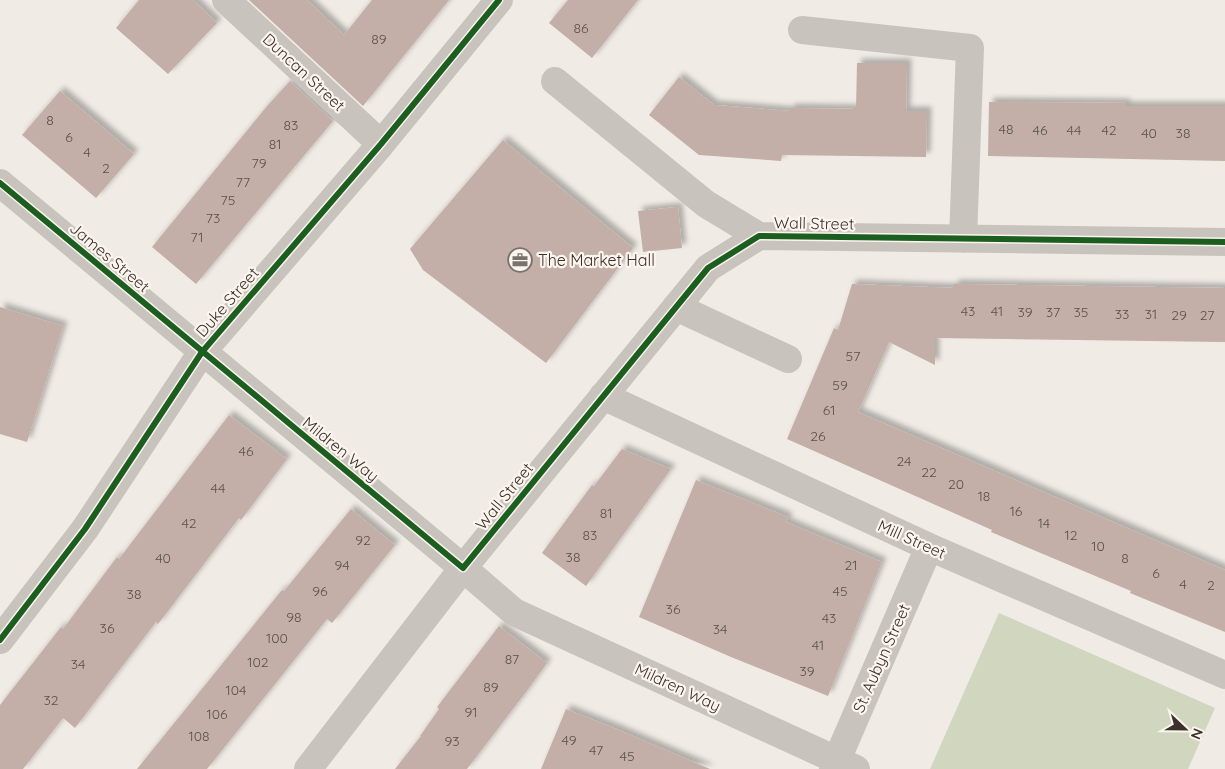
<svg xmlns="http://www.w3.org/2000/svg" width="1225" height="769" viewBox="0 0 1225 769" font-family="Quicksand,sans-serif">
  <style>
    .green { fill: #d1d6bf }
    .building { fill: #c3afa7; filter: url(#shadow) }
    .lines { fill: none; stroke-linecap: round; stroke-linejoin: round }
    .minor { stroke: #c9c3be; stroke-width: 28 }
    .cycleway-casing { stroke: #fbf5ee; stroke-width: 9 }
    .cycleway { stroke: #1b5e20; stroke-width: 6 }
    .labels { text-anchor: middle; stroke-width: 4.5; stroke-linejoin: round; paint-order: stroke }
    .number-label { font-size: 14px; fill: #5d504a }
    .street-label { font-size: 16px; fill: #3b302b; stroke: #fbf5ee }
    .poi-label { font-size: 16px; fill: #3b302b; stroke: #fbf5ee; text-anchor: start }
  </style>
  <defs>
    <filter id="shadow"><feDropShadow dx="4.5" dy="-4.5" stdDeviation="2.5" flood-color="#0004"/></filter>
  </defs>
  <rect width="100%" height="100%" fill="#f0ebe5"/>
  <path class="green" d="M999,613L1215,708L1188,769H930Z"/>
  <path class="building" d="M139,0H193L217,23L168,74L116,28Z
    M249,0H307L344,35L372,0H449L363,106Z
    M568,0H638L592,58L549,23Z
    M857,63H907L906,111H927L926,157L782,155L781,161L699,155L649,115L679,77L714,105L790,111V108L856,109Z
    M290,81L333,121L196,284L152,247L268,105Z
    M60,91L134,154L96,198L22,135Z
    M989,102L1126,103V106H1225V161L988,156Z
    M503,140L633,248L546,363L423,270L410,249Z
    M678,207L682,248L643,252L638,211Z
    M852,284L954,288V284L1225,288V342L935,338V365L889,342L858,412L1225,570V632L1130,593L1131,591L991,532L992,530L787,439L834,328L838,330Z
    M0,307L63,326L27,442L0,434Z
    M229,415L287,459L241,520L239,518L158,624L156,622L75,728L63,718L23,769H0V705L61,627L63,629L117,557L119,559Z
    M622,449L671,469L586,586L542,553L592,485L594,486Z
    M696,480L788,517L786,522L882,562L828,696L731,657L639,617Z
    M351,509L395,545L332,623L327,619L207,769H137L282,590L284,591Z
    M499,626L547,663L526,692L467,769H395L421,736H420L439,709L437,707Z
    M566,709L619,730L710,769H541Z"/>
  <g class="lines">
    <path class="minor" d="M226,0L381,144
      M802,30L970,48L963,239
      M555,81L706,204L759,236
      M0,183L463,568L514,612L856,769
      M676,307L788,359
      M603,396L929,547L1225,675
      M0,640L85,529L202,352L381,144L499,0
      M308,769L463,568L708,268L759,236L1225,242
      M833,769L929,547"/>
    <g class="cycleway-casing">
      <path id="cycleway" d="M0,183L463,568L708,268L759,236L1225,242
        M0,640L85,529L202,352L381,144L499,0"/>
    </g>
    <use href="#cycleway" class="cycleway"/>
  </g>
  <defs>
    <g id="office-ring" transform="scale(1.25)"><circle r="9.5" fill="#fbf5ee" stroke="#7a716c" stroke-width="1.5"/><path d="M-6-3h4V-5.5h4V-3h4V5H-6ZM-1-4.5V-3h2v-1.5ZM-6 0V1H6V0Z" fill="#7a716c"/></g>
  </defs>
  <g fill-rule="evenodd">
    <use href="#office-ring" x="520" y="260"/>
  </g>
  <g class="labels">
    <g class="number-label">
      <text x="581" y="33">86</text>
      <text x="379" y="44">89</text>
      <text x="50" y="125">8</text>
      <text x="291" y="130">83</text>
      <text x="1006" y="134">48</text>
      <text x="1040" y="135">46</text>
      <text x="1074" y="135">44</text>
      <text x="1109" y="135">42</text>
      <text x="1149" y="138">40</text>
      <text x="1183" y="138">38</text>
      <text x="69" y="142">6</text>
      <text x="275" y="149">81</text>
      <text x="87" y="157">4</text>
      <text x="259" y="168">79</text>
      <text x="106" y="173">2</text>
      <text x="243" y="187">77</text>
      <text x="228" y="205">75</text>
      <text x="213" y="223">73</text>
      <text x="197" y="242">71</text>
      <text x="968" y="316">43</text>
      <text x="997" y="316">41</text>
      <text x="1025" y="317">39</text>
      <text x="1053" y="317">37</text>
      <text x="1081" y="317">35</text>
      <text x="1122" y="319">33</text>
      <text x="1151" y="319">31</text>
      <text x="1179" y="320">29</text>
      <text x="1207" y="320">27</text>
      <text x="853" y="361">57</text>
      <text x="840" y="390">59</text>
      <text x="829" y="415">61</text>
      <text x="818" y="441">26</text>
      <text x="246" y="456">46</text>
      <text x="904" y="466">24</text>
      <text x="929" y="477">22</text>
      <text x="956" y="489">20</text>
      <text x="218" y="493">44</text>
      <text x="984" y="501">18</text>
      <text x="1016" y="516">16</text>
      <text x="606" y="518">81</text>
      <text x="189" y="528">42</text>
      <text x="1044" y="528">14</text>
      <text x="590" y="540">83</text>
      <text x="1071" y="540">12</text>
      <text x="363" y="545">92</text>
      <text x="1098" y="551">10</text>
      <text x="573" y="562">38</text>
      <text x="163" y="563">40</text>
      <text x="1125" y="563">8</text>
      <text x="342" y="570">94</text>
      <text x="851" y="570">21</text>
      <text x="1156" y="578">6</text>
      <text x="1183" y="589">4</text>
      <text x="1211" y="590">2</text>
      <text x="320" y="596">96</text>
      <text x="840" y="596">45</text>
      <text x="134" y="599">38</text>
      <text x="673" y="614">36</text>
      <text x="294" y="622">98</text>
      <text x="829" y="623">43</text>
      <text x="107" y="633">36</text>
      <text x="720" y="634">34</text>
      <text x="277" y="643">100</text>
      <text x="818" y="650">41</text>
      <text x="512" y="664">87</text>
      <text x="258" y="667">102</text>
      <text x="78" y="669">34</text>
      <text x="807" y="676">39</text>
      <text x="491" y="692">89</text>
      <text x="236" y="695">104</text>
      <text x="51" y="705">32</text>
      <text x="471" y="717">91</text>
      <text x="217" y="719">106</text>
      <text x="199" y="741">108</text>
      <text x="569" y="745">49</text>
      <text x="452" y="746">93</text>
      <text x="596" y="755">47</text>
      <text x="627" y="761">45</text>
    </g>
    <g class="street-label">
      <text transform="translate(304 72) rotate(43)" y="6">Duncan Street</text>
      <text transform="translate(814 223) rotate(1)" y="6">Wall Street</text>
      <text transform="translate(110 257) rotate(40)" y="6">James Street</text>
      <text transform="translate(227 302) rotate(-49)" y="6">Duke Street</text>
      <text transform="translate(341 449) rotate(39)" y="6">Mildren Way</text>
      <text transform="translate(504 496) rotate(-51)" y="6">Wall Street</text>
      <text transform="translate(912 539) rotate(24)" y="6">Mill Street</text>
      <text transform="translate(881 658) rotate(-66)" y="6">St. Aubyn Street</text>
      <text transform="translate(678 687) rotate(25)" y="6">Mildren Way</text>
    </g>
    <g class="poi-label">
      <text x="538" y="266">The Market Hall</text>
    </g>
  </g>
  <g transform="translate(1185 729) rotate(112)" stroke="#fbf5ee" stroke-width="4" paint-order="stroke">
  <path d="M0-4L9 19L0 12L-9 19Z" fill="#3b302b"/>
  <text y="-8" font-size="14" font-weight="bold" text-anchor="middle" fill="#3b302b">N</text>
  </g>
</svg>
